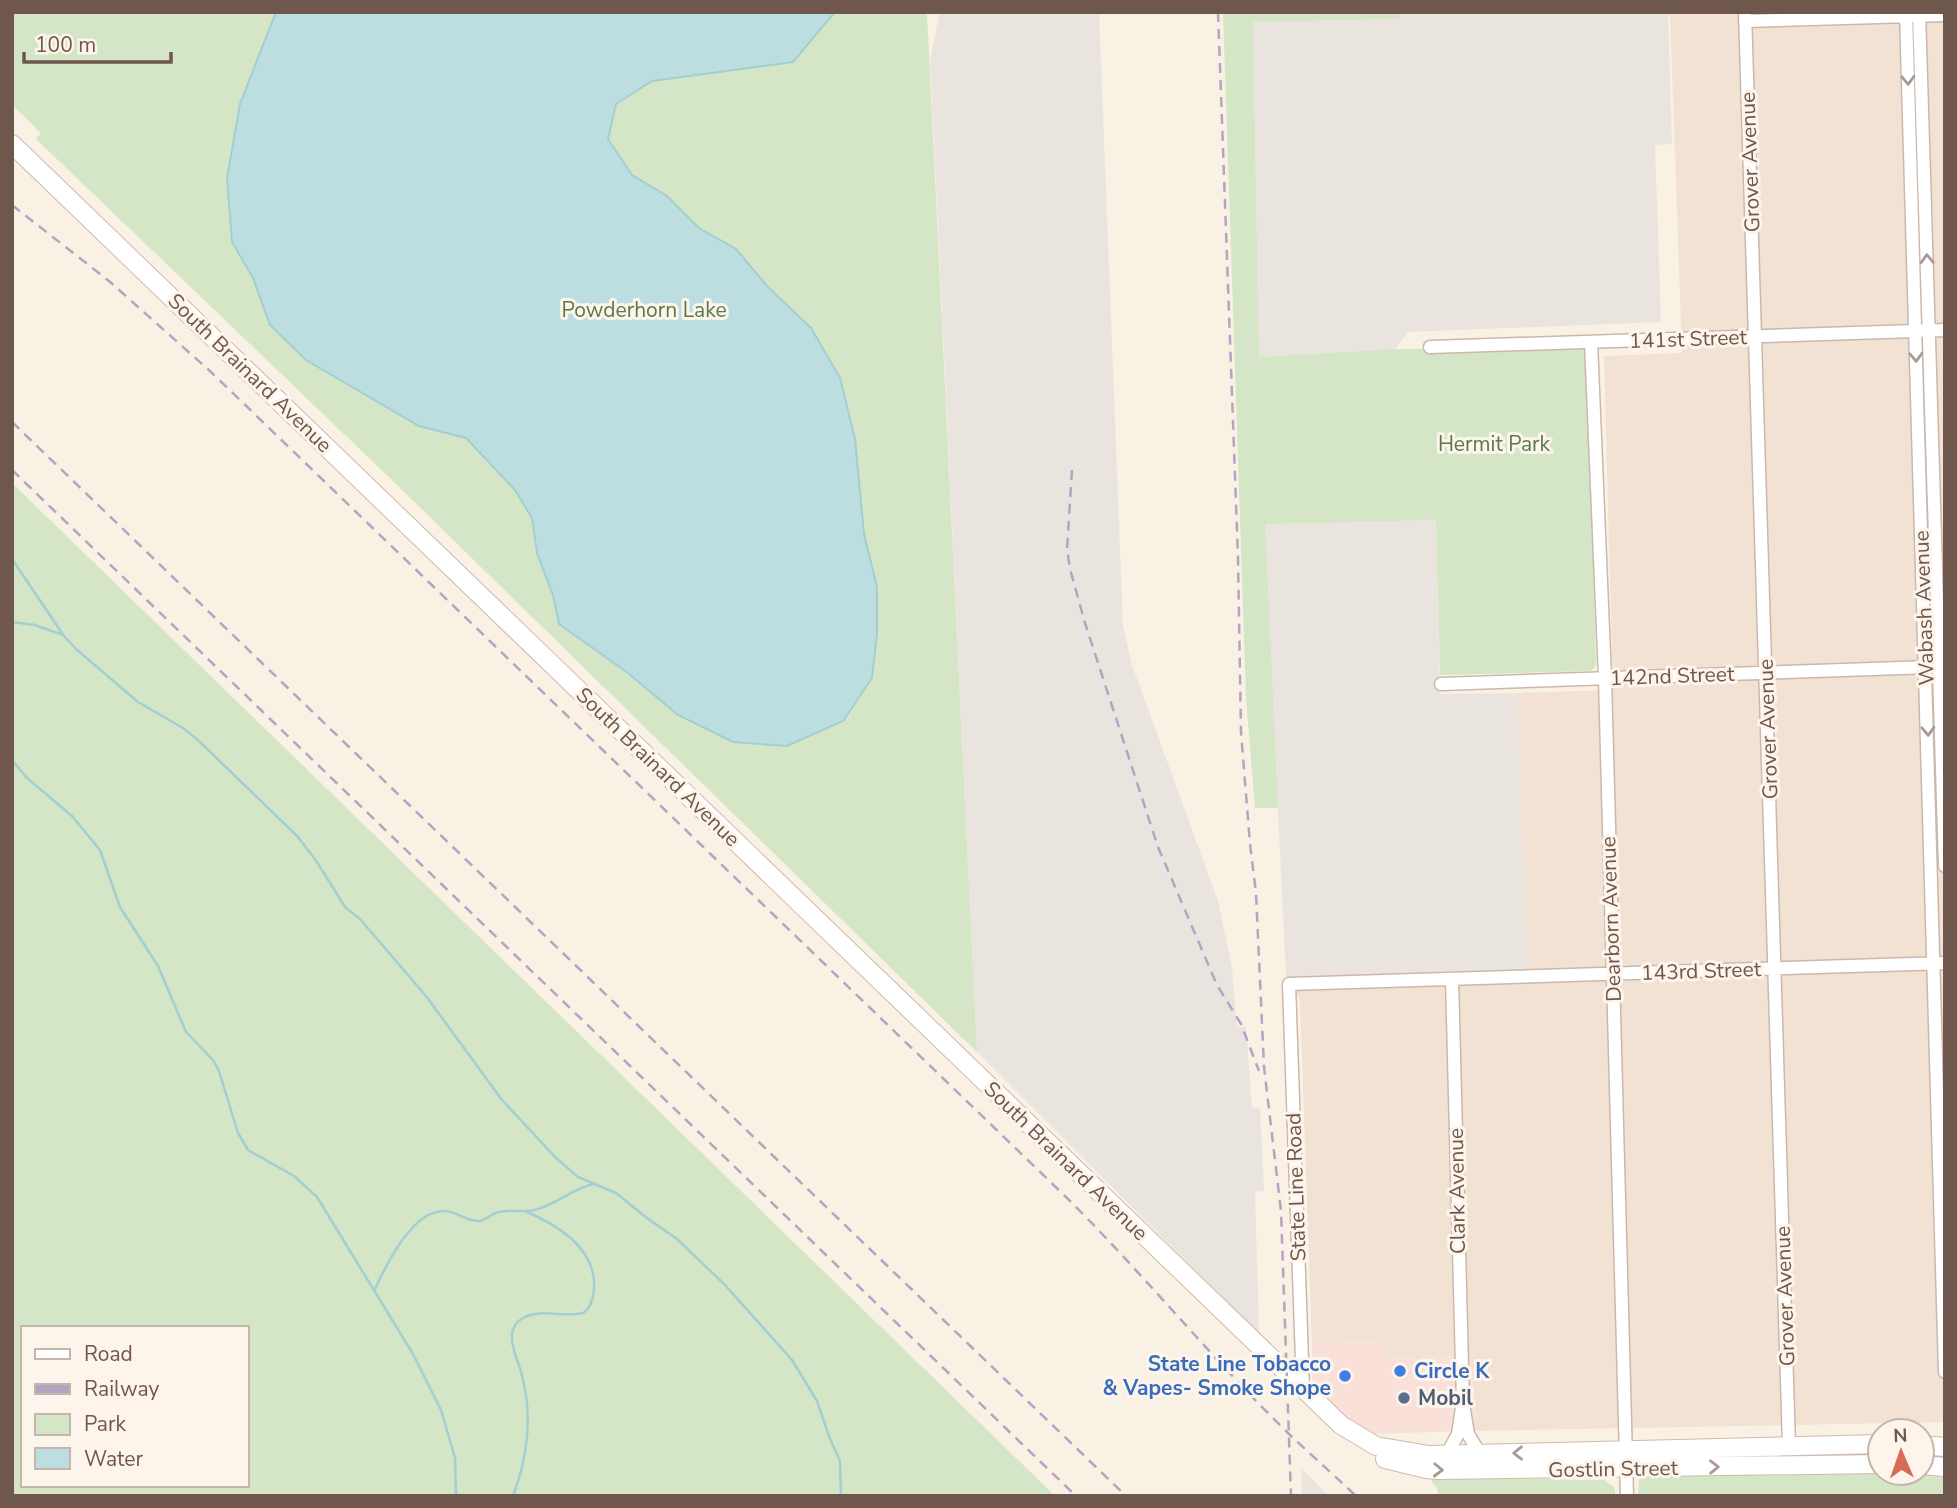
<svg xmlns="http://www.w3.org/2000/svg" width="1957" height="1508" viewBox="0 0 1957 1508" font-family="'Nunito Sans',sans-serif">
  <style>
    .residential { fill: #f1e2d4 }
    .commercial { fill: #f9e1da }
    .industrial { fill: #eae4df }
    .green { fill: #d4e6c5; fill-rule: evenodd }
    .water { fill: #bcdee1; stroke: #a3ced2; stroke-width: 2 }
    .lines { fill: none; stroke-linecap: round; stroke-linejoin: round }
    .stream { stroke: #a3ced2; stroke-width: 2.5 }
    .street-casing { stroke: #cab8ad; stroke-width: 15 }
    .secondary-casing { stroke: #cfbaad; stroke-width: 20 }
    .street { stroke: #fff; stroke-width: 12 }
    .secondary { stroke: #fff; stroke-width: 18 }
    .rail { stroke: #b3a5c2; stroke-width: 2.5; stroke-dasharray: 10 7; stroke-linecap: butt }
    .oneway { stroke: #a99a94 }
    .shop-dot { fill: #3f7fe0; stroke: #fdf5eb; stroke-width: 2.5 }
    .service-dot { fill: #5c6f8a; stroke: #fdf5eb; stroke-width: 2.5 }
    .labels { text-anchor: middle; stroke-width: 6; stroke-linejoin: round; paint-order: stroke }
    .street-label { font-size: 21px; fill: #70574d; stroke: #fdf5eb }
    .park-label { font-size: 21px; fill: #5a7a49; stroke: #fdf5eb }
    .shop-label { font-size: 21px; font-weight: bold; fill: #366cbe; stroke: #fdf5eb; text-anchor: end }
    .service-label { font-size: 21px; font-weight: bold; fill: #4e5e75; stroke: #fdf5eb; text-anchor: start }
  </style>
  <rect width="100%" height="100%" fill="#faf1e5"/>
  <path class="residential" d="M1670,12H1945V1422L1475,1431L1472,1356L1383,1358L1381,1341L1312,1344L1300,1000L1286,975L1526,968L1517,693L1613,690L1604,356L1682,353Z"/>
  <path class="commercial" d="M1382,1341L1383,1358L1473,1355L1475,1431L1369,1434L1312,1391V1344Z"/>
  <path class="industrial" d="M940,12H1099L1123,626L1132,665L1218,901L1232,968L1237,1027H1246L1252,1108L1260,1109L1264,1191L1255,1192L1259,1334L977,1052L930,59Z
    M1400,12H1668L1672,144L1655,145L1661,322L1408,332L1395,349L1259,357L1253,22L1399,19Z
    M1436,520L1440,694L1517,693L1527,968L1286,975L1264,524Z
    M1301,1467L1328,1496H1302Z"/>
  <path class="green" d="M12,12H927L977,1052L394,482L36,139L41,133L12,105Z
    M1223,12H1400V19L1253,22L1259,357L1395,349H1581L1587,354L1596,664L1594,669L1589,671L1440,675L1436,520L1265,524L1278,808H1255L1246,698Z
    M12,483L1055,1496H12ZM23,1328H247V1485H23Z
    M1880,1472L1918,1473L1945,1477V1496H1638L1639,1479L1649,1475Z
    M1432,1477L1604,1480L1615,1488V1496H1439L1437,1488L1432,1482Z"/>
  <path class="water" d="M276,12H835L793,62L652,81L616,104L608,139L632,175L667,196L699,228L736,249L768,287L811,328L840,378L855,439L864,534L877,587V634L872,678L843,721L787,746L733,742L678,715L628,673L559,624L553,595L537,553L532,518L515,490L466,438L419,426L306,360L270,325L253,278L232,242L227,178L240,104Z"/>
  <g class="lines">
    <path class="stream" d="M12,559L64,636L76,649L138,702L183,728L199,741L298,837L317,862L345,907L360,919L426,996L502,1100L555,1157L578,1177L616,1193L647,1218L677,1239L724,1284L792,1360L817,1401L830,1439L840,1461L841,1496
      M12,622L35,625L63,635
      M12,760L27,778L72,816L100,850L120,907L158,966L186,1032L213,1060L219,1071L238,1133L248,1150L294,1176L317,1197L413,1354L441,1410L455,1458L456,1496
      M375,1289C386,1265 412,1211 443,1211C456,1210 466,1222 479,1221C487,1220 491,1214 498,1212C510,1209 523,1213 535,1210C557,1204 573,1188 594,1184
      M513,1496C528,1457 533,1413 521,1372C518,1360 511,1349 512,1335C512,1328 517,1321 523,1318C542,1308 563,1318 583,1313C591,1308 593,1299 594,1289C597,1249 558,1225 525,1211"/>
    <g class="street-casing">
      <path id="street" d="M1745,12L1789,1446
        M1906,12L1945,1372
        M1919,12L1945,866
        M1745,21L1945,15
        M1591,342L1605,678L1627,1496
        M1430,347L1945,330
        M1441,684L1930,667
        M1452,979L1463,1404L1468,1434L1480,1454
        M1303,1390L1289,984L1945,963
        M1447,1454L1458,1434L1462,1408"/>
    </g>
    <g class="secondary-casing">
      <path id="secondary" d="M12,144L1341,1425L1376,1446L1429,1455L1880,1444
        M1922,1445L1945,1447
        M1385,1459L1426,1469L1439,1470L1880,1464
        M1922,1465L1945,1467"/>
    </g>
    <use href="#street" class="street"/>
    <use href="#secondary" class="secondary"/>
    <path class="rail" d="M1218,12L1238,558L1241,732L1250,844L1256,893L1264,1067L1281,1211L1291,1496
      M12,205L109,281L211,372L1064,1195C1142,1272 1211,1358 1289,1434C1311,1455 1334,1475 1356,1496
      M12,422L1126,1496
      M12,470L1076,1496
      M1072,470L1067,549L1070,569L1085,623L1158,847L1217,985L1241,1024L1259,1071"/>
  </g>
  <defs><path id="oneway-chevron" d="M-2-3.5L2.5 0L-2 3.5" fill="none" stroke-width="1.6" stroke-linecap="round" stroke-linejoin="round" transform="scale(1.75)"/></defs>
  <g class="oneway">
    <use href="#oneway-chevron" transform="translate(1908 80) rotate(88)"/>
    <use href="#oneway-chevron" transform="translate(1927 259) rotate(-92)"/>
    <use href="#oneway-chevron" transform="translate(1916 357) rotate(88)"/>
    <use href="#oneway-chevron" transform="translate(1928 731) rotate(88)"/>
    <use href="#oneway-chevron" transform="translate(1518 1453) rotate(179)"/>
    <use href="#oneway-chevron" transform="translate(1714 1467) rotate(-1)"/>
    <use href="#oneway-chevron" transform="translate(1438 1470) rotate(2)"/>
  </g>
  <g class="shop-dot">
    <circle cx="1400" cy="1371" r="7"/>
    <circle cx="1345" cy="1376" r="7"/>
  </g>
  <circle class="service-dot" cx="1404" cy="1398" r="7"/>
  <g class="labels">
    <g class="street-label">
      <text transform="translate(1750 162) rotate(-92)" y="7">Grover Avenue</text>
      <text transform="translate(1688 339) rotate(-2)" y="7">141st Street</text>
      <text transform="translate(250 373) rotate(44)" y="7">South Brainard Avenue</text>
      <text transform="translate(1924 608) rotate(-92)" y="7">Wabash Avenue</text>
      <text transform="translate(1672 676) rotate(-2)" y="7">142nd Street</text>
      <text transform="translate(1768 729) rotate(-92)" y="7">Grover Avenue</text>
      <text transform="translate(658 767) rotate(44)" y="7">South Brainard Avenue</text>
      <text transform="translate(1611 919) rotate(-92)" y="7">Dearborn Avenue</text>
      <text transform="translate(1701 971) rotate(-2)" y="7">143rd Street</text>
      <text transform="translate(1066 1161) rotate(44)" y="7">South Brainard Avenue</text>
      <text transform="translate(1296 1187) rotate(-92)" y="7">State Line Road</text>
      <text transform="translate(1457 1191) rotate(-91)" y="7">Clark Avenue</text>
      <text transform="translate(1785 1296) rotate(-92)" y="7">Grover Avenue</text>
      <text transform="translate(1613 1469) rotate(-1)" y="7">Gostlin Street</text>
    </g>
    <g class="park-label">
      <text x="644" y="317">Powderhorn Lake</text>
      <text x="1494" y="451">Hermit Park</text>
    </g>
    <g class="shop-label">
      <text x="1331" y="1371">State Line Tobacco<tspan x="1331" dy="24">&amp; Vapes- Smoke Shope</tspan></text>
      <text x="1414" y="1378" text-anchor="start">Circle K</text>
    </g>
    <g class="service-label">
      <text x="1418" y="1405">Mobil</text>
    </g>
  </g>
  <rect width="1957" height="1508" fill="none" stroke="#70574d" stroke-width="28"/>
  <rect x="21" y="1326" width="228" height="161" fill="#fdf5eb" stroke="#c5b6ac" stroke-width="2"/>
  <rect x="35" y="1349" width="35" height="10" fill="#ffffff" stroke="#c5b6ac" stroke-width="2"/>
  <text x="84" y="1361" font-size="21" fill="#70574d">Road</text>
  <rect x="35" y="1384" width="35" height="10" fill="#b3a5c2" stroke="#c5b6ac" stroke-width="2"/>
  <text x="84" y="1396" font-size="21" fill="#70574d">Railway</text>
  <rect x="35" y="1414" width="35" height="21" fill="#d4e6c5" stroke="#c5b6ac" stroke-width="2"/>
  <text x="84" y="1431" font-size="21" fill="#70574d">Park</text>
  <rect x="35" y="1448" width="35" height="21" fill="#bcdee1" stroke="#c5b6ac" stroke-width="2"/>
  <text x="84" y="1466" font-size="21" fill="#70574d">Water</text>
  <g transform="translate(1901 1452) rotate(358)"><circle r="33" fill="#fdf5eb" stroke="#c5b6ac" stroke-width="2"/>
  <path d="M0-5L12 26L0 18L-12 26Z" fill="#d86b56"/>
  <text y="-10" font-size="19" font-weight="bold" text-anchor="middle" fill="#70574d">N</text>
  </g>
  <path d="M24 52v10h147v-10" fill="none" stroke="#70574d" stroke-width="3.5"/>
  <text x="35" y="52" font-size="21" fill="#70574d" stroke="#fdf5eb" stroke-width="5" paint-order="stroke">100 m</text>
</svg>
